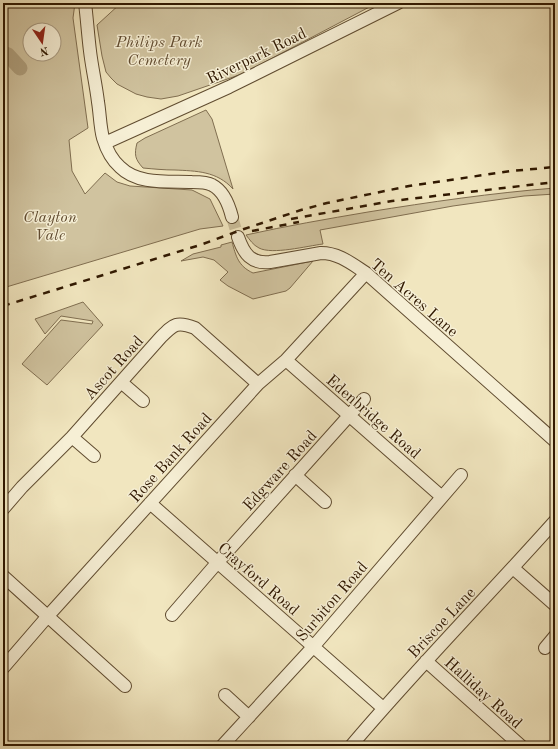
<svg xmlns="http://www.w3.org/2000/svg" width="558" height="749" viewBox="0 0 558 749" font-family="'Old Standard TT',serif">
  <style>
    .green { fill: #d0c39f; stroke: #806e50; fill-rule: evenodd }
    .lines { fill: none; stroke-linecap: round; stroke-linejoin: round }
    .river { stroke: #afa07e; stroke-width: 15 }
    .minor-tunnel { stroke: #cabd99; stroke-width: 12; stroke-dasharray: 12 6; stroke-linecap: butt }
    .minor-casing { stroke: #604c30; stroke-width: 14 }
    .minor { stroke: #f6efd5; stroke-width: 12 }
    .rail { stroke: #301800; stroke-width: 2.5; stroke-dasharray: 7 7; stroke-linecap: butt }
    .labels { text-anchor: middle; stroke-width: 3; stroke-linejoin: round; paint-order: stroke }
    .park-label { font-size: 16px; font-style: italic; fill: #604b30; stroke: #f6efd5 }
    .street-label { font-size: 16px; fill: #301800; stroke: #f6efd5 }
  </style>
  <rect width="100%" height="100%" fill="#f1e6bf"/>
  <filter id="stains"><feTurbulence type="fractalNoise" baseFrequency=".005" numOctaves="4"/><feColorMatrix values="0 0 0 0 .2 0 0 0 0 .09 0 0 0 0 .02 0 0 0 .5 -.17"/></filter>
  <radialGradient id="worn" r=".72"><stop offset=".6" stop-color="#630" stop-opacity="0"/><stop offset="1" stop-color="#630" stop-opacity=".3"/></radialGradient>
  <path class="green" d="M3,3H75L73,18L88,128L69,140L72,171L85,194L105,173L117,182L130,186L192,190L210,199L223,226L200,229L3,288ZM30,30H54V54H30Z
    M121,3H377L242,74L178,96L161,99L147,97L136,94L117,84L111,78L106,72L102,56L97,25Z
    M206,110L212,119L233,189C217,171 196,171 175,170C164,170 154,169 143,168C135,159 134,155 137,143L145,138Z
    M555,188V194L524,196L453,206L320,230L323,244C307,246 272,255 259,248C253,245 250,240 246,235C286,226 327,219 368,212C430,202 492,193 555,188Z
    M232,242C236,256 238,266 253,273L313,261L290,288L286,291L253,299L228,286L220,280L228,272L214,260L203,257L181,261L193,254L221,247V245Z
    M83,302L103,325L47,385L22,364L61,320L92,324L93,321L61,316L45,334L35,319Z"/>
  <g class="lines">
    <path class="river" d="M3,53L8,55L20,68"/>
    <path class="minor-tunnel" d="M232,217L238,237"/>
    <g class="minor-casing">
      <path id="minor" d="M85,3C87,19 88,35 90,51C92,68 96,85 98,102C100,114 100,127 103,138C106,148 112,160 120,167C138,185 168,181 192,182C198,182 207,182 212,185C224,191 229,205 232,217
        M105,143L229,87L398,3
        M238,237C244,254 251,264 270,262L321,253C339,253 352,264 366,273L555,441
        M286,360L442,497
        M121,382L143,401
        M72,437L94,456
        M295,475L325,502
        M150,503L383,708
        M3,509L22,487L72,437L161,337C174,324 177,321 195,328L258,384
        M513,568L555,605
        M3,576L125,686
        M172,615L217,563L364,399
        M545,648L555,636
        M426,661L521,746
        M3,668L47,617L258,384L286,360L366,273
        M225,695L249,717
        M222,746L313,647L461,475
        M351,746C416,669 488,596 555,521"/>
    </g>
    <use href="#minor" class="minor"/>
    <path class="rail" d="M291,219L392,201L555,182
      M252,231L299,222
      M3,306L200,245L244,229L301,210L327,203L409,186L511,171L555,167"/>
  </g>
  <g class="labels">
    <g class="park-label">
      <text x="159" y="47">Philips Park<tspan x="159" dy="18">Cemetery</tspan></text>
      <text x="50" y="222">Clayton<tspan x="50" dy="18">Vale</tspan></text>
    </g>
    <g class="street-label">
      <text transform="translate(256 55) rotate(-26)" y="6">Riverpark Road</text>
      <text transform="translate(415 297) rotate(41)" y="6">Ten Acres Lane</text>
      <text transform="translate(113 367) rotate(-48)" y="6">Ascot Road</text>
      <text transform="translate(374 416) rotate(41)" y="6">Edenbridge Road</text>
      <text transform="translate(170 457) rotate(-48)" y="6">Rose Bank Road</text>
      <text transform="translate(279 470) rotate(-48)" y="6">Edgware Road</text>
      <text transform="translate(259 578) rotate(41)" y="6">Crayford Road</text>
      <text transform="translate(331 601) rotate(-49)" y="6">Surbiton Road</text>
      <text transform="translate(441 622) rotate(-47)" y="6">Briscoe Lane</text>
      <text transform="translate(484 692) rotate(42)" y="6">Halliday Road</text>
    </g>
  </g>
  <rect width="558" height="749" fill="none" stroke="#f1e6bf" stroke-width="16"/>
  <rect x="4" y="4" width="550" height="741" fill="none" stroke="#301800" stroke-width="2"/>
  <rect x="8" y="8" width="542" height="733" fill="none" stroke="#301800"/>
  <g transform="translate(42 42) rotate(167)"><circle r="19" fill="#f6efd5" stroke="#a79980"/>
  <path d="M0-3L7 15L0 10L-7 15Z" fill="#8f2418"/>
  <text y="-6" font-size="11" font-weight="bold" text-anchor="middle" fill="#301800">N</text>
  </g>
  <rect width="100%" height="100%" filter="url(#stains)"/>
  <rect width="100%" height="100%" fill="url(#worn)"/>
</svg>
